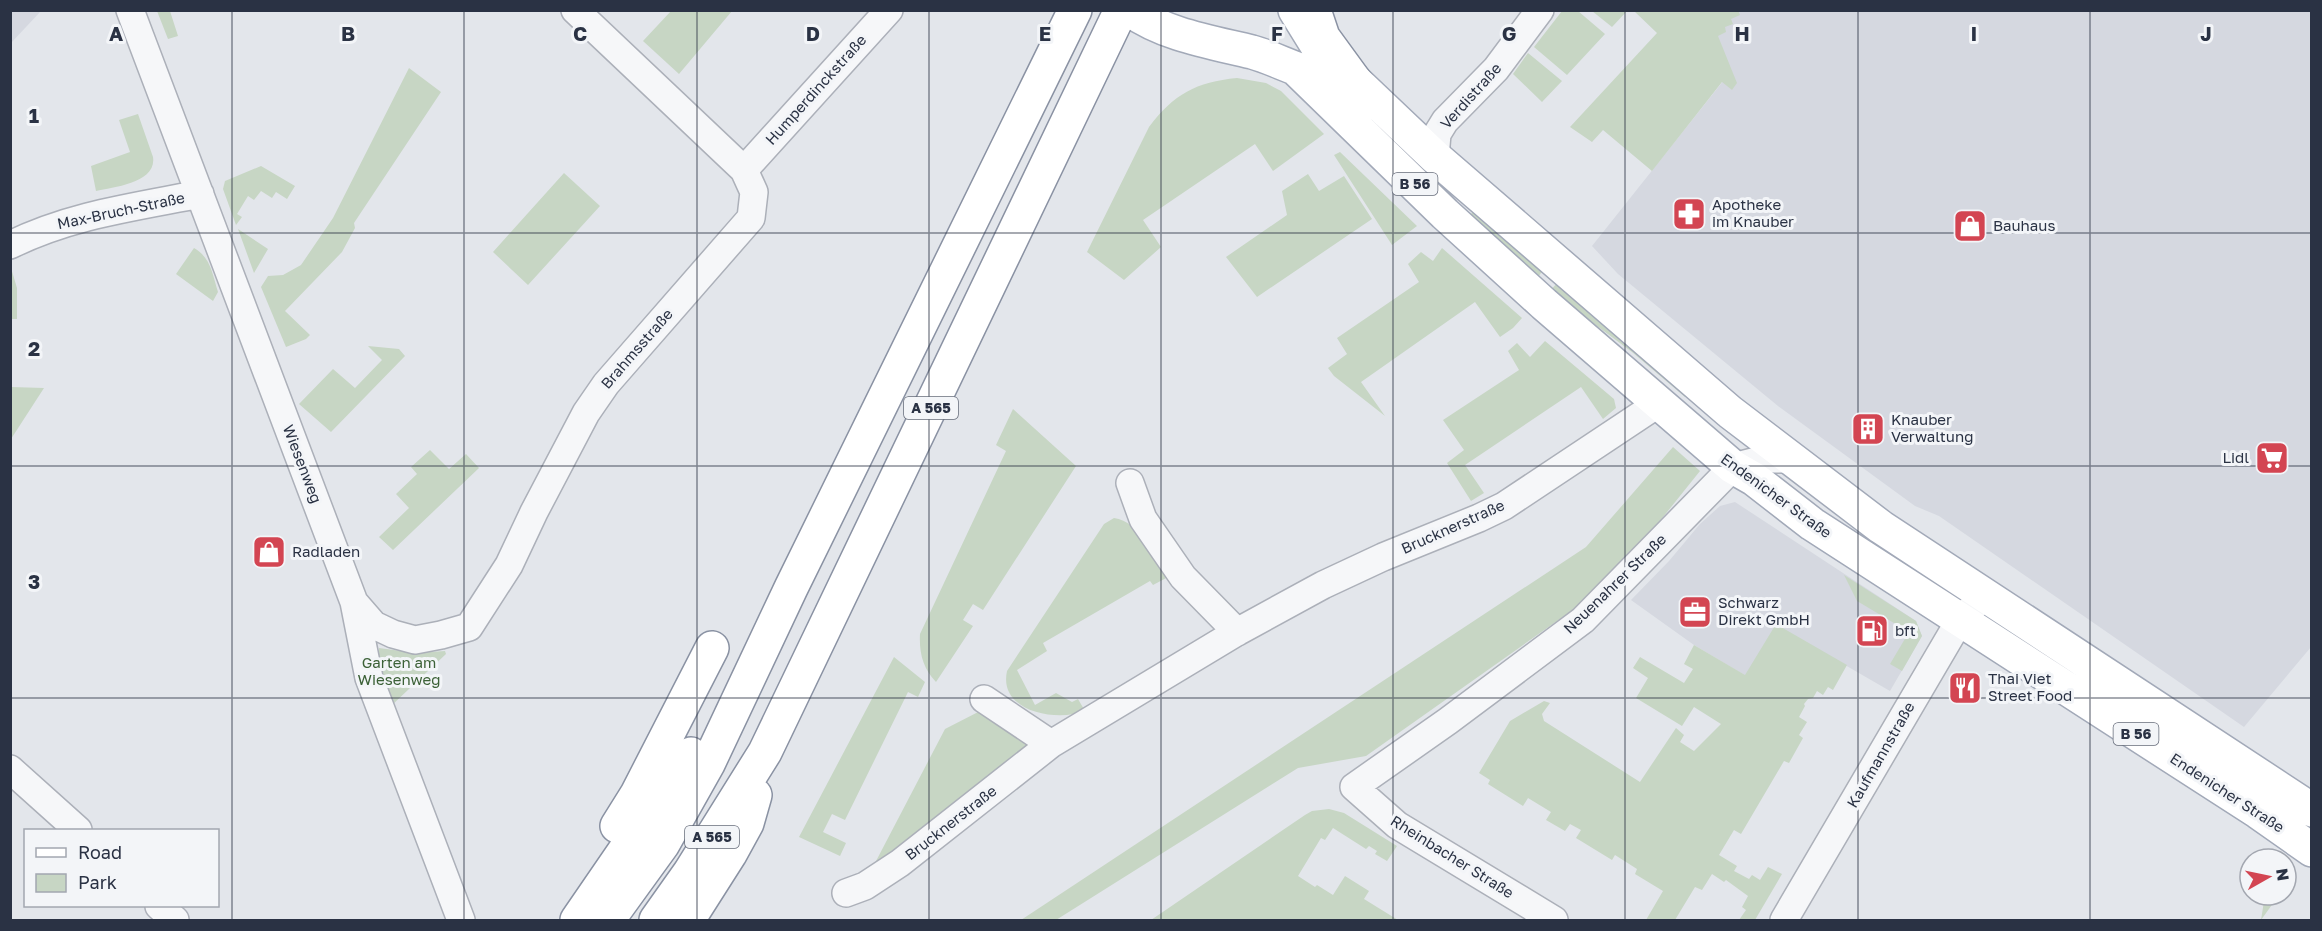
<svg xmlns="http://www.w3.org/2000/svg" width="2322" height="931" viewBox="0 0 2322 931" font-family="'Golos Text',sans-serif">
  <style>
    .built { fill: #d5d8e0 }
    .green { fill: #c7d6c4 }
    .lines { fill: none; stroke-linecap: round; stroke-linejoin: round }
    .street-casing { stroke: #acb0b9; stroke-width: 30 }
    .primary-casing { stroke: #a2a9b8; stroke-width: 36 }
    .highway-casing { stroke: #8a92a3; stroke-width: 36 }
    .street { stroke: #f6f7f9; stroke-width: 27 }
    .primary { stroke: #fff; stroke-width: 33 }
    .highway { stroke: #fff; stroke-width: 33 }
    .grid { fill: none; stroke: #2a3244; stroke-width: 1.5; stroke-opacity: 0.55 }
    .labels { text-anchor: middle; stroke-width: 6; stroke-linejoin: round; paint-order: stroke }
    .shield { fill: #f3f5f8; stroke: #666c7a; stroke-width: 1.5 }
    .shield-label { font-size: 14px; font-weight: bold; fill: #2a3244 }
    .street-label { font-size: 15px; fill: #2a3244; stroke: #f3f5f8 }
    .poi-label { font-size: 15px; fill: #2a3244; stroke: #f3f5f8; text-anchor: start }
    .park-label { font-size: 15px; fill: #3c6137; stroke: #f3f5f8 }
    .grid-label { font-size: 20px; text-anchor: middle; font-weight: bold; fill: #2a3244; stroke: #f3f5f8; stroke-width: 6; stroke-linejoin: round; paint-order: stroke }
  </style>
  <rect width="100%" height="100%" fill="#e3e6eb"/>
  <path class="built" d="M11,10L41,11L11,43L10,11Z
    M1726,11H2311V647L2244,727L1939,516L1915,506L1778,406L1618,274L1592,246L1728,75L1698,46Z
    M1735,502L1916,621L1922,636L1890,691L1793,635L1761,685L1694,645L1631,600L1669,561L1700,524L1720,506Z"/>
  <path class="green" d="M157,11H170L178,36L168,39Z
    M671,11H732L679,74L643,41Z
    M1562,11H1578L1605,34L1567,75L1534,47Z
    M1592,11H1627L1612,27Z
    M1634,11L1738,10L1740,15L1731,19L1733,24L1725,27L1726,32L1718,36L1737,83L1732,90L1722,82L1652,171L1603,130L1592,142L1570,127L1657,33Z
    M1528,53L1562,81L1542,102L1513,74Z
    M409,68L441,92L354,223L355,228L342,252L285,311L310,335L306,339L286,347L261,287L268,276L283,275L301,265L333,218Z
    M1237,78L1266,83L1281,91L1324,134L1273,171L1255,144L1143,220L1161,247L1124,280L1087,252L1149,127C1174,94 1196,82 1237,78Z
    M138,114L153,157C157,183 114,187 96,191L91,166L130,152L119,120Z
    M1340,152L1417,226L1392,245L1334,155Z
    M261,166L295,186L287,199L276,192L272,198L261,191L254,200L248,196L237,214L242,217L236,225L223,189L225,181Z
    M564,173L600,206L528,285L493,252Z
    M1308,174L1319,191L1344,176L1372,219L1257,297L1226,257L1287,215L1282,191Z
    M1474,210L1543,270L1536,280L1468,218Z
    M238,229L268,249L254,273Z
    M194,248C211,258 212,273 218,292L213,301L176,274Z
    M1442,248L1522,318L1513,328L1500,337L1475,302L1361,382L1385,416L1334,376L1328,368L1347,354L1337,338L1419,282L1408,264L1421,252L1433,261Z
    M11,268L17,288V319H11Z
    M1558,282L1690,392L1685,397L1632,352L1550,291Z
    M1545,341L1614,399L1616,408L1603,419L1581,387L1465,465L1484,493L1471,501L1447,463L1464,450L1443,420L1519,370L1508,351L1517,343L1530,357Z
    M368,346L399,349L405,356L331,432L299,404L333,369L355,388L382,360Z
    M11,387L44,388L11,439L10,387Z
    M1013,409L1076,466L983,610L973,604L963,620L973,626L936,682C923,668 919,653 920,634L1006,451L996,445Z
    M1673,447L1700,471L1643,542L1574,609L1366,756L1298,768L1056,920H1021L1586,547Z
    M430,450L449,469L466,454L479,468L393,550L379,537L409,508L396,494L417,474L411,467Z
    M1114,518C1140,522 1155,556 1170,576L1153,585L1150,581L1043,643L1047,651L1017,670L1035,705L1056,693L1072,702L1078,699L1085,711C1057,722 998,712 1007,671L1104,524Z
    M1844,575L1916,621L1922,636L1902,671L1890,664L1909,632L1857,601Z
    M1776,624L1847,665L1833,690L1828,687L1823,695L1817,691L1813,698L1808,699L1804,704L1805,706L1799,717L1807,722L1799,735L1803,738L1789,763L1784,761L1741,834L1734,830L1719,855L1737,866L1734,871L1749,879L1752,875L1760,880L1768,867L1782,874L1755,920H1739L1746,910L1742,907L1748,896L1726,880L1724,882L1712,874L1702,890L1695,887L1675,920H1646L1663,891L1635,874L1637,869L1615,855L1612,860L1576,838L1581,830L1570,824L1565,831L1546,820L1551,812L1528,798L1523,806L1488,784L1490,780L1479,773L1510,721L1544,701L1550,703L1542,714L1544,721L1640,782L1676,728L1684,735L1680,742L1694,751L1721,724L1694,707L1682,726L1636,698L1648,678L1633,668L1640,657L1684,683L1693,669L1684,664L1694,645L1745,675Z
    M379,648L416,653L445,651L446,654L391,706L379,676Z
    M894,657L925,682L918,697L908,692L845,820L832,814L823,832L846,843L840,856L799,837Z
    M984,709L1035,746L895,856L875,863L945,729Z
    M1329,809L1344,813L1397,846L1387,861L1375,854L1377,851L1369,846L1366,849L1333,828L1325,840L1321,838L1298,876L1315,887L1317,885L1333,895L1345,876L1369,891L1364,899L1398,920H1151L1305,815L1312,811Z
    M2265,895H2279L2261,920Z"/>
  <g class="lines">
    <g class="street-casing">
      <path id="street" d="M130,10L354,602L369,678L461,920
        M1435,157L1437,134L1445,121L1496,69L1540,10
        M744,170L889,10
        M10,245C71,215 134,207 200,194
        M1130,483L1143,519L1183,577L1237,632
        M354,602L374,625L393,634L415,640L441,635L469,627L509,565L534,512L586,413L606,384L751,218L754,192L744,170L575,10
        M984,699L1051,744
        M10,769L78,830
        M846,893L865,886L900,863L1051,744L1237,632L1323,585L1383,557L1479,518L1504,506L1659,403
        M159,906L175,920
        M1554,920L1397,825L1354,787L1448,721L1583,620L1733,467L1764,459H1790
        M1784,920L1960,620L1985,595"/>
    </g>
    <g class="primary-casing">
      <path id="primary" d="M1130,10C1165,35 1211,42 1252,52C1274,58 1294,70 1317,75
        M1295,10L1316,44L1435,157L1730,412L1881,527L2312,810
        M1297,70L1445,214L1544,304L1733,467L1754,479L1812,524L2258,812L2312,850"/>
    </g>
    <g class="highway-casing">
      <path id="highway" d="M1314,10L1323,37L1358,85
        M617,826L637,794L712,648
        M577,920L691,754
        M608,920L663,844L708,764L791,588L1075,10
        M656,920L690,872L765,752L1121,10
        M688,920L730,854L747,823L755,795"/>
    </g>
    <use href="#street" class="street"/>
    <use href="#primary" class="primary"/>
    <use href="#highway" class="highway"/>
  </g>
  <path class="grid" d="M232,10V920M464,10V920M697,10V920M929,10V920M1161,10V920M1393,10V920M1625,10V920M1858,10V920M2090,10V920M10,233H2312M10,466H2312M10,698H2312"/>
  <defs>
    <g id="pharmacy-square" transform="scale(1.725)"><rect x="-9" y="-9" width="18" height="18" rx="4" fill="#d34552" stroke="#f3f5f8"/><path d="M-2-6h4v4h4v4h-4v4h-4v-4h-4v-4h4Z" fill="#fff"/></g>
    <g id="shop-square" transform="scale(1.725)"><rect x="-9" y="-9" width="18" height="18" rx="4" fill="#d34552" stroke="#f3f5f8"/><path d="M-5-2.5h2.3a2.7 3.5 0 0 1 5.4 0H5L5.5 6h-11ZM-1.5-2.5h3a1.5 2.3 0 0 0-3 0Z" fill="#fff"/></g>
    <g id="building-square" transform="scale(1.725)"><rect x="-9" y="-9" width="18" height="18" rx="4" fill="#d34552" stroke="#f3f5f8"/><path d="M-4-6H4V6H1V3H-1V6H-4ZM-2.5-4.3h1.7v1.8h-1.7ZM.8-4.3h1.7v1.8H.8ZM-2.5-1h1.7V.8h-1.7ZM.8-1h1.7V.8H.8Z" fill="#fff"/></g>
    <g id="supermarket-square" transform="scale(1.725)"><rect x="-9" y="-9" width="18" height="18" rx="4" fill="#d34552" stroke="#f3f5f8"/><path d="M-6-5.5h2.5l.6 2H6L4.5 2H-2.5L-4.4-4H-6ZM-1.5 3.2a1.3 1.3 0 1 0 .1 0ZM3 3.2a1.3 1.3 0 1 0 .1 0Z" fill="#fff"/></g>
    <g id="office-square" transform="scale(1.725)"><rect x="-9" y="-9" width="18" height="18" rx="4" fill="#d34552" stroke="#f3f5f8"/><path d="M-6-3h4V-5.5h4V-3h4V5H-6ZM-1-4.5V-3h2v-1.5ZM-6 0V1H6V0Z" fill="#fff"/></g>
    <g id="fuel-square" transform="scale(1.725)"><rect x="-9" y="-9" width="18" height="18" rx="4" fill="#d34552" stroke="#f3f5f8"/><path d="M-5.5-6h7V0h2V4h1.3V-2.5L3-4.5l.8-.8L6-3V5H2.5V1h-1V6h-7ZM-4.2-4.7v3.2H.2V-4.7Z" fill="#fff"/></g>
    <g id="restaurant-square" transform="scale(1.725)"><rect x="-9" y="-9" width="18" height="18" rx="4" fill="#d34552" stroke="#f3f5f8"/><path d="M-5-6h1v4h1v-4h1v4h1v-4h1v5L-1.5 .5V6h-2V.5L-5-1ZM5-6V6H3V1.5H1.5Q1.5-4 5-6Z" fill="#fff"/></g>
  </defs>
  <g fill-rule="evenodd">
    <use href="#pharmacy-square" x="1689" y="214"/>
    <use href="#shop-square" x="1970" y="226"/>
    <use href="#building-square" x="1868" y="429"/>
    <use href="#supermarket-square" x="2272" y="458"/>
    <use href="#shop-square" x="269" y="552"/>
    <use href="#office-square" x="1695" y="612"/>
    <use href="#fuel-square" x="1872" y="631"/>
    <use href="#restaurant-square" x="1965" y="688"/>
  </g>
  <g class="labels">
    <g class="shield">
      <rect x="1392.5" y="173" width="45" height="22" rx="4.5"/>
      <rect x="904" y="397" width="54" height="22" rx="4.5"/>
      <rect x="2113.5" y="723" width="45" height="22" rx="4.5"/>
      <rect x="685" y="826" width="54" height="22" rx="4.5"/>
    </g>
    <g class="shield-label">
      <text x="1415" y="189">B 56</text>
      <text x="931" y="413">A 565</text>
      <text x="2136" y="739">B 56</text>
      <text x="712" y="842">A 565</text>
    </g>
    <g class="street-label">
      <text transform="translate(816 90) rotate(-48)" y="5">Humperdinckstraße</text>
      <text transform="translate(1471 96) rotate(-48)" y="5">Verdistraße</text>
      <text transform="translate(121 211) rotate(-12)" y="5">Max-Bruch-Straße</text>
      <text transform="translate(637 349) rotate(-49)" y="5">Brahmsstraße</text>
      <text transform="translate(302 464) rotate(69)" y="5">Wiesenweg</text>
      <text transform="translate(1776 496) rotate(36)" y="5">Endenicher Straße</text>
      <text transform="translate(1453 527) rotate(-24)" y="5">Brucknerstraße</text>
      <text transform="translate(1615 584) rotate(-44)" y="5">Neuenahrer Straße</text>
      <text transform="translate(1881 755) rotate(-60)" y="5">Kaufmannstraße</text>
      <text transform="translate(2227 793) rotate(33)" y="5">Endenicher Straße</text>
      <text transform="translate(951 823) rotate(-38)" y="5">Brucknerstraße</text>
      <text transform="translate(1452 857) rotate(32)" y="5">Rheinbacher Straße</text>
    </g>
    <g class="poi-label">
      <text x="1712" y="210">Apotheke<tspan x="1712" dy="17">im Knauber</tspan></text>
      <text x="1993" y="231">Bauhaus</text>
      <text x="1891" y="425">Knauber<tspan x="1891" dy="17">Verwaltung</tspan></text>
      <text x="2249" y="463" text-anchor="end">Lidl</text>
      <text x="292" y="557">Radladen</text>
      <text x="1718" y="608">Schwarz<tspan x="1718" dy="17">Direkt GmbH</tspan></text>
      <text x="1895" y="636">bft</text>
      <text x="1988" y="684">Thai Viet<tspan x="1988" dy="17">Street Food</tspan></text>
    </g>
    <g class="park-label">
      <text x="399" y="668">Garten am<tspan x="399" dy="17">Wiesenweg</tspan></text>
    </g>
  </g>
  <g class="grid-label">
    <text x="116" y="41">A</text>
    <text x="348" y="41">B</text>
    <text x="580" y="41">C</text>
    <text x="813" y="41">D</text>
    <text x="1045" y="41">E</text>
    <text x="1277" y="41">F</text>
    <text x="1509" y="41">G</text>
    <text x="1742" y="41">H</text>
    <text x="1974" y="41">I</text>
    <text x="2206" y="41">J</text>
    <text x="34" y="123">1</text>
    <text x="34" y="356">2</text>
    <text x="34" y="589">3</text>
  </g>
  <rect width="2322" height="931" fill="none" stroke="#2a3244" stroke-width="24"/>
  <rect x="24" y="829" width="195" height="78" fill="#f3f5f8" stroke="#a3a7b0" stroke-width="1.5"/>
  <rect x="36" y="848" width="30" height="9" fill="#ffffff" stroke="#a3a7b0" stroke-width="1.5"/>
  <text x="78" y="859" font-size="18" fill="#2a3244">Road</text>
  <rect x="36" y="874" width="30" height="18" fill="#c7d6c4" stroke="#a3a7b0" stroke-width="1.5"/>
  <text x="78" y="889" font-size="18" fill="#2a3244">Park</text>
  <g transform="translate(2268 877) rotate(81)"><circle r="28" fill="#f3f5f8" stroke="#a3a7b0" stroke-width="1.5"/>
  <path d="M0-4.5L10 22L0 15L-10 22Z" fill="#d34552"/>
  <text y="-9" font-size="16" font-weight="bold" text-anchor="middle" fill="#2a3244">N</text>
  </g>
</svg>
